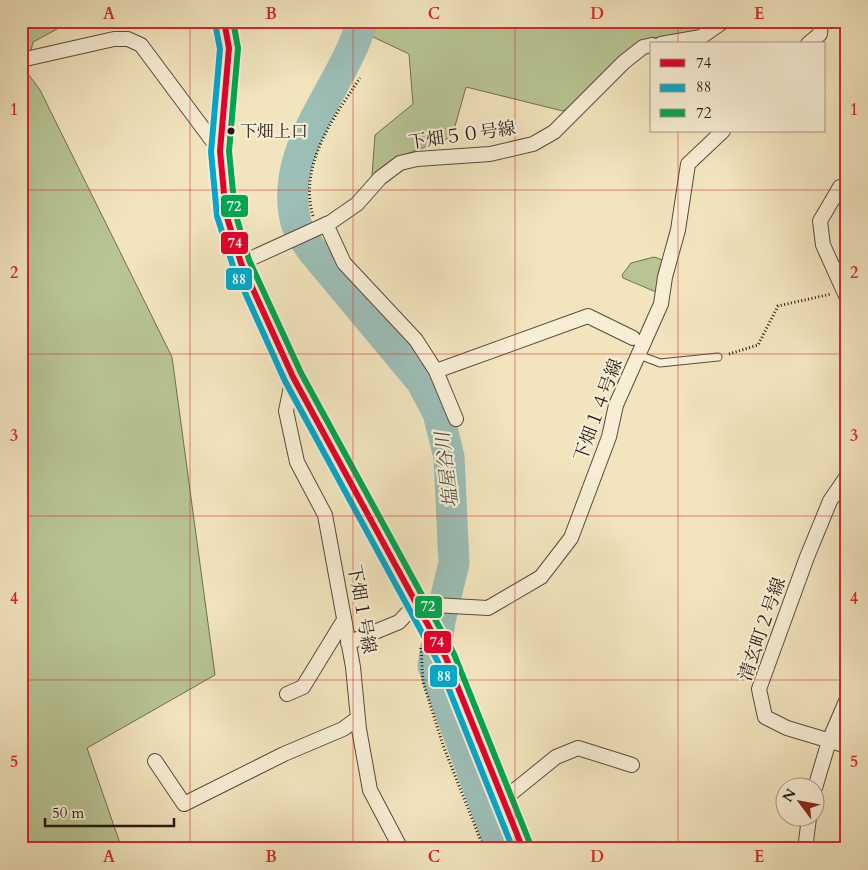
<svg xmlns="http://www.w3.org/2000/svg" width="868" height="870" viewBox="0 0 868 870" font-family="Cardo,'Noto Serif JP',serif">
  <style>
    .green { fill: #b8c593; stroke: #6f6e52 }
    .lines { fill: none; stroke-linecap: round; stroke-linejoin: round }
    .river { stroke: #9cbeb6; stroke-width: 31 }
    .service-casing { stroke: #594b3c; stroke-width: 9 }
    .minor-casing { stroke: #594b3c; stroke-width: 16 }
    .tertiary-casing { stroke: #594b3c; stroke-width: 19 }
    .path { stroke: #261811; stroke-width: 3; stroke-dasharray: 1 2.5; stroke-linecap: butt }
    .service { stroke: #f7eed5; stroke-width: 7 }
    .minor { stroke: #f7eed5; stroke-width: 14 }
    .tertiary { stroke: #f7eed5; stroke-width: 18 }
    .bus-1-casing { stroke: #f7eed5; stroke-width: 10 }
    .bus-2-casing { stroke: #f7eed5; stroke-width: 10 }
    .bus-3-casing { stroke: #f7eed5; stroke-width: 10 }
    .bus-1 { stroke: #e4002b; stroke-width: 6 }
    .bus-2 { stroke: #00a9ce; stroke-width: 6 }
    .bus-3 { stroke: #00a651; stroke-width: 6 }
    .grid { fill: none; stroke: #d62828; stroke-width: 1; stroke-opacity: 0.55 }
    .bus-dot { fill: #261811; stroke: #f7eed5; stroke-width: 2 }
    .labels { text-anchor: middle; stroke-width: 4.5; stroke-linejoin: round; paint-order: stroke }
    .bus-label { font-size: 17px; fill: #261811; stroke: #f7eed5; text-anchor: start }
    .street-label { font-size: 18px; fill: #261811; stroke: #f7eed5 }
    .water-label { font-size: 19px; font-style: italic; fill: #4f524b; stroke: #f7eed5 }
    .line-badge { stroke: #f7eed5; stroke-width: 2 }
    .badge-label { font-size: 14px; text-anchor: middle; font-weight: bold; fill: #fff }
    .neatline { fill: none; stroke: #d62828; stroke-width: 2 }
    .grid-label { font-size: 16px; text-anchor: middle; font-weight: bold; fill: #d62828 }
  </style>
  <rect width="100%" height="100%" fill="#f2e5be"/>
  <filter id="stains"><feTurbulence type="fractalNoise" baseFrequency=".004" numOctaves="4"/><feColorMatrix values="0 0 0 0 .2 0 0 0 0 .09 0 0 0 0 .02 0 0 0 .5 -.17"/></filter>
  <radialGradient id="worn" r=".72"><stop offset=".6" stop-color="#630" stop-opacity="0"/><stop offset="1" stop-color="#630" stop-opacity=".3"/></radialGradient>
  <path class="green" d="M21,21H72L33,42L26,71L40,90L172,357L215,675L87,748L122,849H21Z
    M372,21H712L701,30L643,40L577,102L563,111L466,87L452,137L401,156L372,176L375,135L413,104L409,54L371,36Z
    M654,257L669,262L656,292L623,278L622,275L631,263Z"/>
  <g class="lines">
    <path class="river" d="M362,21C343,89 277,148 296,223C299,232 306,241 311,249L421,381L438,413L449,457L454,563L440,621L433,666L501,849"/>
    <g class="service-casing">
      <path id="service" d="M639,355L660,363L718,357"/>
    </g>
    <g class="minor-casing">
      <path id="minor" d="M661,44L701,37L724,21
        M808,44L820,34L821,21
        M21,60L114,39H128L141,45L220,151
        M847,186L840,187L820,221L823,245L847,298
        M326,224L344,263L416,340L436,371L456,419
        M241,263L331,222L357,204L380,178L400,163L417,159L490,154L533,144L554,132L624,62L643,47L652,45
        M436,371L588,316L633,338
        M293,377L286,411L297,462L325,515L353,667L359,729L370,790L401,849
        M847,476L830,501L807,557L759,689L765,717L787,728L847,746
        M348,643L399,622L416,604L488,608L541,577L571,538L609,437L616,405L661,304L665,277L678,230L688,164L723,131
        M287,694L303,687L344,620
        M155,761L184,804L284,754L343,729L358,718
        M815,788L829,741L847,699
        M504,799L556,757L578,748L632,765
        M805,849L809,818"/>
    </g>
    <g class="tertiary-casing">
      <path id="tertiary" d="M224,21L229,48L227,86L220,151L226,214L241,263L293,377L446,658L523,849"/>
    </g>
    <path class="path" d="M313,216C298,165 334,117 360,78
      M729,354L758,345L778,306L831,294
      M421,648L423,682L443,745L484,849"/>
    <use href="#service" class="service"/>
    <use href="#minor" class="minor"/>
    <use href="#tertiary" class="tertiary"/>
    <g class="bus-1-casing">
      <path id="bus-1" d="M224,21L229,48L220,151L226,214L241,263L293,377L446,658L523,849"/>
    </g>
    <g class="bus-2-casing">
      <path id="bus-2" d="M215,23L220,49L211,152L217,216L233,266L285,381L438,662L513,849"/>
    </g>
    <g class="bus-3-casing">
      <path id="bus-3" d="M233,21L238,48L229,151L235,212L249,260L301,373L454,654L531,846"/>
    </g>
    <use href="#bus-1" class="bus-1"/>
    <use href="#bus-2" class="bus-2"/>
    <use href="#bus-3" class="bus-3"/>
  </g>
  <path class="grid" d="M190,21V849M353,21V849M515,21V849M678,21V44M678,131V849M21,190H847M21,354H847M21,516H847M21,680H847"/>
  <circle class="bus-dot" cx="231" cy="131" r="4.5"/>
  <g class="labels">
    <g class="bus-label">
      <text x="240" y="137">下畑上口</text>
    </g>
    <g class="street-label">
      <text transform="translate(462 135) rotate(-8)" y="6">下畑５０号線</text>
      <text transform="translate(598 410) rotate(-70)" y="6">下畑１４号線</text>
      <text transform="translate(362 609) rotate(80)" y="6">下畑１号線</text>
      <text transform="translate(762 629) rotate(-71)" y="6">清玄町２号線</text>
    </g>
    <g class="water-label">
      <text transform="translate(446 470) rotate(-97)" y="7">塩屋谷川</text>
    </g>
  </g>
  <g class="line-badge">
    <rect x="220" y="194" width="29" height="24" rx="5" fill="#00a651"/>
    <rect x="220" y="231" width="29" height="24" rx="5" fill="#e4002b"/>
    <rect x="225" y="267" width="28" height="24" rx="5" fill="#00a9ce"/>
    <rect x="414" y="595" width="29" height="24" rx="5" fill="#00a651"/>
    <rect x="423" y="630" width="29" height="24" rx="5" fill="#e4002b"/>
    <rect x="429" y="664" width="29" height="24" rx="5" fill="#00a9ce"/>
  </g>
  <g class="badge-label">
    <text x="234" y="211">72</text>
    <text x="235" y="248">74</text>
    <text x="239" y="284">88</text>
    <text x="428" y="611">72</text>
    <text x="437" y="647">74</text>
    <text x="444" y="681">88</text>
  </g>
  <rect width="868" height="870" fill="none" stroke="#f2e5be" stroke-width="55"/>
  <rect x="650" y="42" width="175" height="90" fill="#f7eed5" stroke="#a39887"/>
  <rect x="660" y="59" width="25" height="8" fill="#e4002b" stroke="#a39887"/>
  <text x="696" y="68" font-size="15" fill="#261811">74</text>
  <rect x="660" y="84" width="25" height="8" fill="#00a9ce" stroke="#a39887"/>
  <text x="696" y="92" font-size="15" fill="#261811">88</text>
  <rect x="660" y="109" width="25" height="8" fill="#00a651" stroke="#a39887"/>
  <text x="696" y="118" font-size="15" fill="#261811">72</text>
  <g transform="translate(800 802) rotate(302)"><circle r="24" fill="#f7eed5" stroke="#a39887"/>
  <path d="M0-4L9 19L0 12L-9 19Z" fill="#8f2418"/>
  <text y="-8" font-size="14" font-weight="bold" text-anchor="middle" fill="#261811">N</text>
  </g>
  <path d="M45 818v8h129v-8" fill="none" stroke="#261811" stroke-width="2.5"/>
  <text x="52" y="818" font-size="15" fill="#261811" stroke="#f7eed5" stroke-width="4" paint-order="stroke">50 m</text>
  <rect x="28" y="28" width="812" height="814" class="neatline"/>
  <g class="grid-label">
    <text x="109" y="19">A</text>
    <text x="271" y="19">B</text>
    <text x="434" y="19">C</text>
    <text x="597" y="19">D</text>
    <text x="759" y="19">E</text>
    <text x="14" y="115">1</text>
    <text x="854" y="115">1</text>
    <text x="14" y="278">2</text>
    <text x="854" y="278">2</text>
    <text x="14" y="441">3</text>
    <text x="854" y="441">3</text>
    <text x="14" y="604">4</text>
    <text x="854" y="604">4</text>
    <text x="14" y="767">5</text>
    <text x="854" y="767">5</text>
    <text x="109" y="862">A</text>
    <text x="271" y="862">B</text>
    <text x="434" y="862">C</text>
    <text x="597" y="862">D</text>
    <text x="759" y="862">E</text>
  </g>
  <rect width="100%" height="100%" filter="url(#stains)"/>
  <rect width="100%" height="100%" fill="url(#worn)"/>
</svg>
